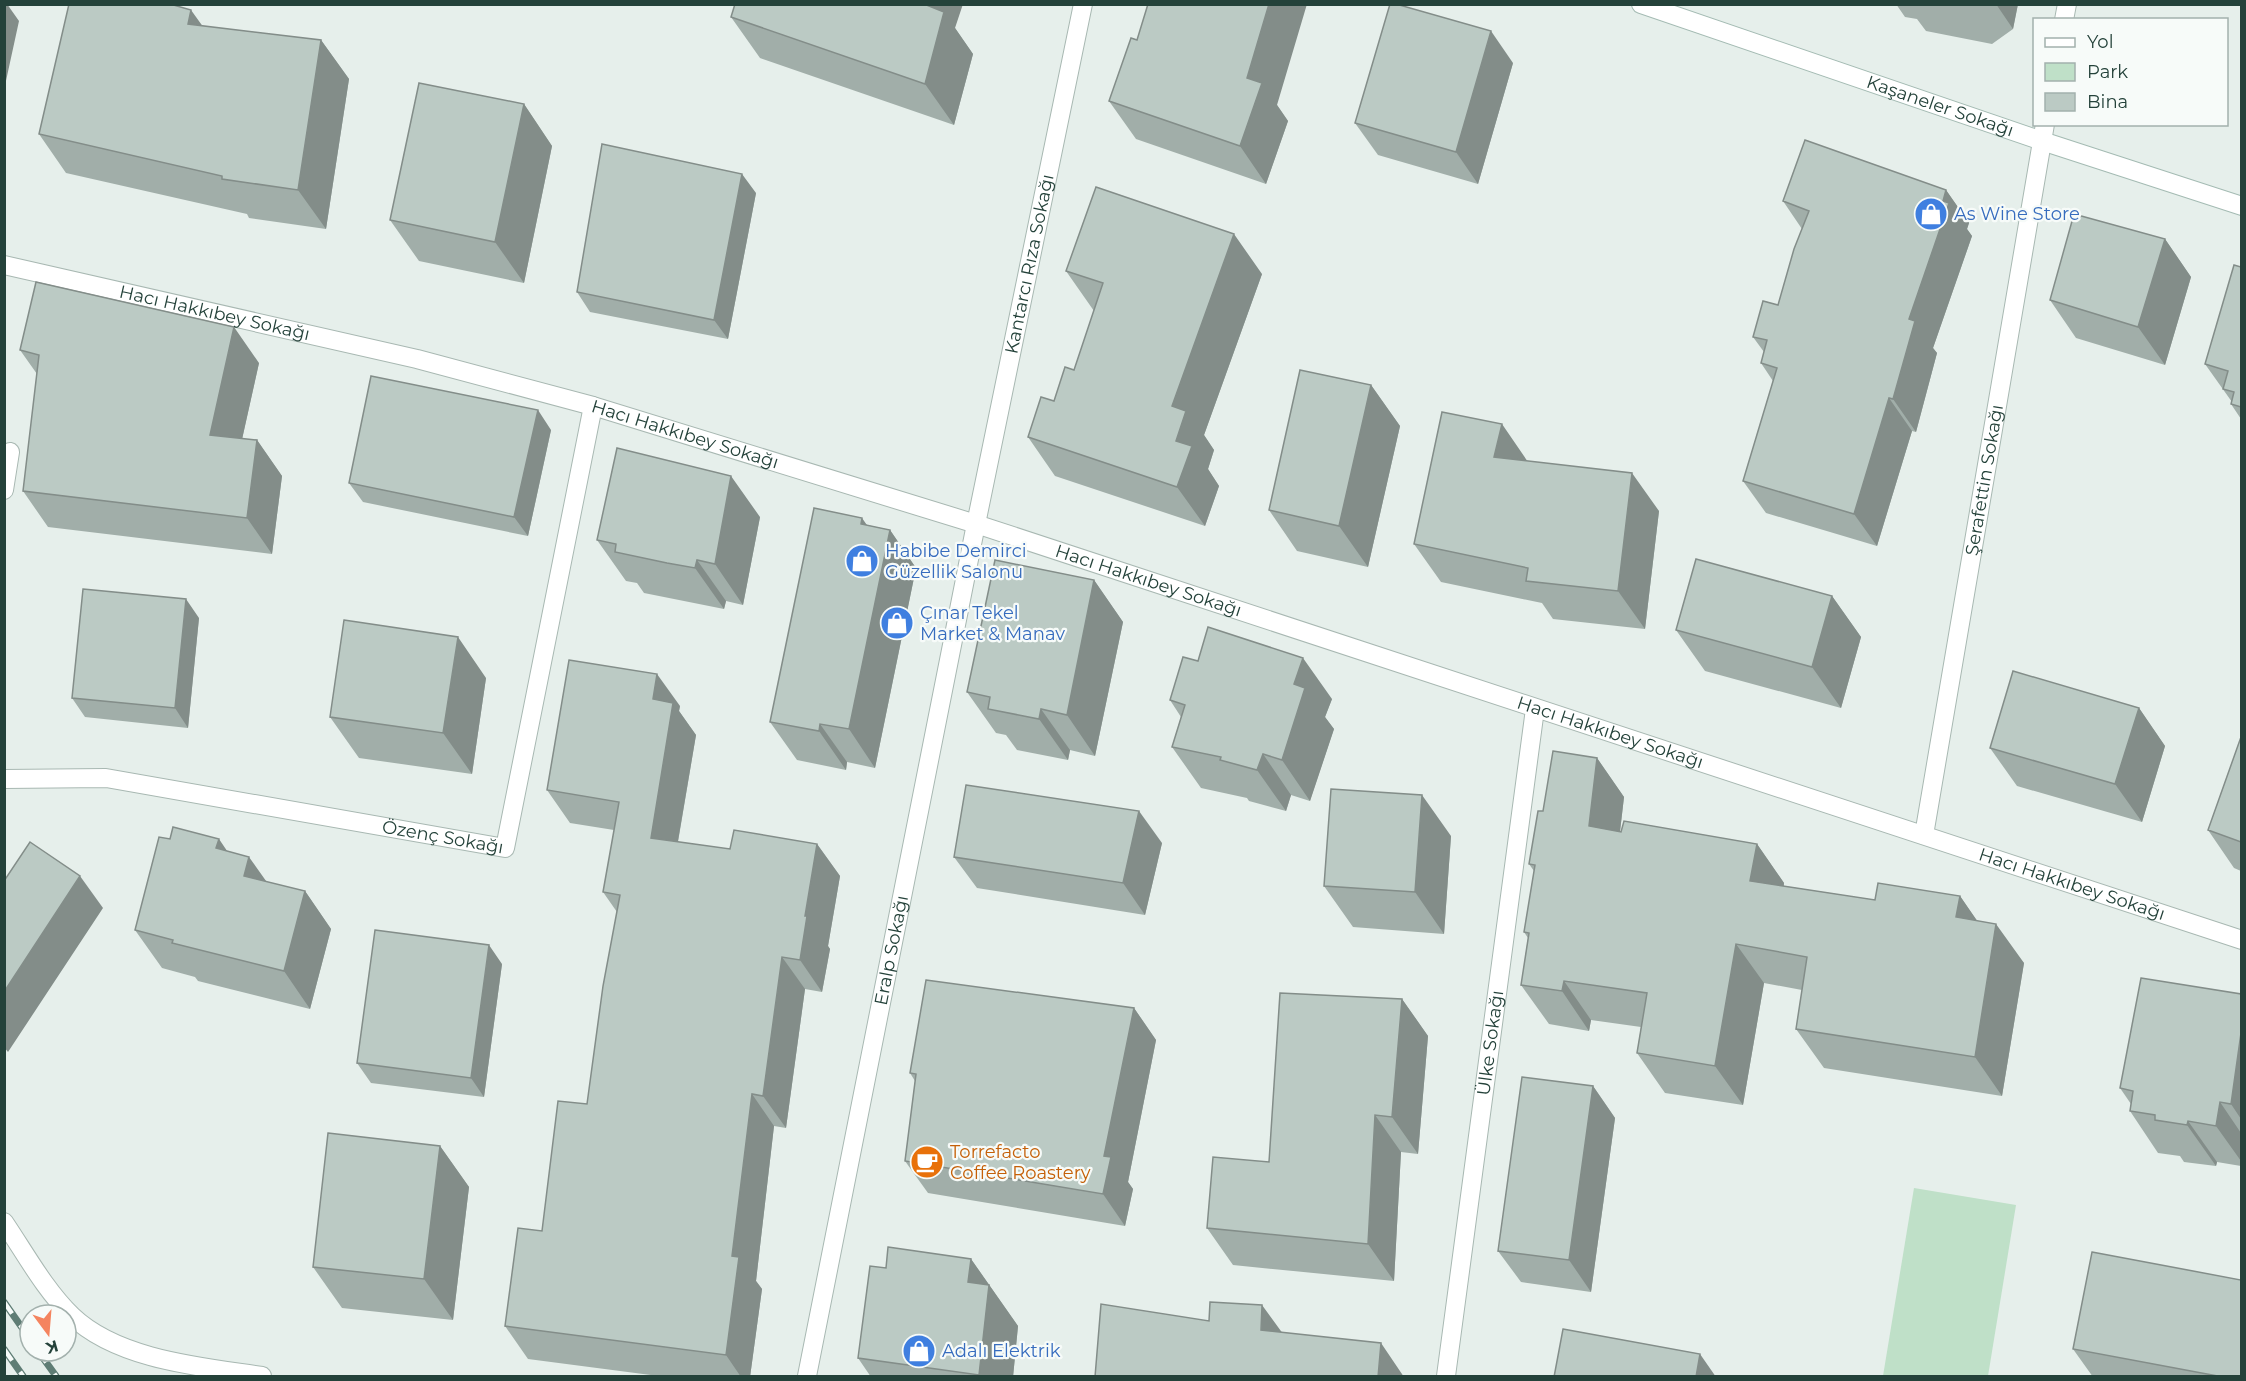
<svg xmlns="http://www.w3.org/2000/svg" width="2246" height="1381" viewBox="0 0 2246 1381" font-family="Montserrat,sans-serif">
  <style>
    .green { fill: #bfe0c8 }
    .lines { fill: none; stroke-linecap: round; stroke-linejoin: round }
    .lane-casing { stroke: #a8b8b2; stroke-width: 20 }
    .street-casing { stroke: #a8b8b2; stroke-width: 20 }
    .secondary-casing { stroke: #a4bbb3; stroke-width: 20 }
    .lane { stroke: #fff; stroke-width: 18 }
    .street { stroke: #fff; stroke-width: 18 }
    .secondary { stroke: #fff; stroke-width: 18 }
    .rail-casing { stroke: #5f7d75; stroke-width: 7 }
    .rail { stroke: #f7fbf9; stroke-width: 4.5; stroke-dasharray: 14; stroke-linecap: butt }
    .wall { fill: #a1aea9 }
    .shaded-wall { fill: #838d89 }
    .building { fill: #bbcac4; stroke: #838d89; stroke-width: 1.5 }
    .labels { text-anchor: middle; stroke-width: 4.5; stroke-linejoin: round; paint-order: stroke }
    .street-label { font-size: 18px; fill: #24423a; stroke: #f7fbf9 }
    .shop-label { font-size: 18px; fill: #366cbe; stroke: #f7fbf9; text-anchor: start }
    .food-label { font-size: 18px; fill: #c56008; stroke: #f7fbf9; text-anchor: start }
  </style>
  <rect width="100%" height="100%" fill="#e6efeb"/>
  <path class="green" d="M1914,1188L2016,1205L1988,1376H1883Z"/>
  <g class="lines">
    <g class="lane-casing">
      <path id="lane" d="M4,490L10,452"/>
    </g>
    <g class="street-casing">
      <g id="street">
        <path d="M2064,20L2067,4"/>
        <path id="s1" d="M4,265L417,359L593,406L976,524L2242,940"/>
        <path id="s2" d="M4,779L106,778L505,848L593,406"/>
        <path id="s3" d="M1924,835L2045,124"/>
        <path d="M4,1222C25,1253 45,1290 72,1316C118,1360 202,1367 262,1376"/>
        <path id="s4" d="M807,1376L976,524L1083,4"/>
        <path id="s5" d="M1446,1376L1535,709"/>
      </g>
    </g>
    <g class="secondary-casing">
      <g id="secondary">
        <path id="s6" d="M1641,4L2042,141L2242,206"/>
      </g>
    </g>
    <use href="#lane" class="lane"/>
    <use href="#street" class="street"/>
    <use href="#secondary" class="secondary"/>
    <g class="rail-casing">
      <path id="rail" d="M4,1302L30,1339
        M4,1349L23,1376
        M38,1351L56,1376"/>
    </g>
    <use href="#rail" class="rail"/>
  </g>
  <path class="wall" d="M1896,4H2018L2013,29L1992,44L1926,31L1917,19L1905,17Z
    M731,17L955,28L973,54L954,125L760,58Z
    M203,26L321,40L349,79L326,229L249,218L247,214L66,173L39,134Z
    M1137,40L1277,105L1288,121L1266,184L1136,139L1109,101Z
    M1513,63L1478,184L1378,155L1355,123Z
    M524,104L552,146L524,283L419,261L390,220Z
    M1946,190L1969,223L1967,229L1972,236L1933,348L1937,353L1916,432L1912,431L1877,546L1766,513L1743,481L1773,381L1761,363L1764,352L1753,337L1778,305L1802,229L1783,201Z
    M756,193L728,339L590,312L577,292Z
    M2165,239L2191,277L2165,365L2076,338L2050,300Z
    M2241,267V419L2231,404L2232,402L2205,364Z
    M1066,271L1262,274L1204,435L1214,450L1208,469L1219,486L1205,526L1055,476L1028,437L1054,401L1074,370L1094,311Z
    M20,350L259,363L242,439L257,440L282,476L272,554L48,527L23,491L37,374Z
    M1371,385L1400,426L1368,567L1297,551L1269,510Z
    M551,430L528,536L363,502L349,483Z
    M1527,461L1659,511L1645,629L1553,619L1542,603L1441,582L1414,544Z
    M760,517L743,605L726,601L724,609L644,593L637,583L626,581L597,540Z
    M867,525L890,530L916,568L875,768L847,762L846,770L797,760L770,722Z
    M1094,580L1123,622L1095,756L1070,750L1068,760L1017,750L1006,735L996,733L967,692Z
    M1832,596L1861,637L1841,708L1705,671L1676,630Z
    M199,618L188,728L85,717L72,698Z
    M486,678L472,774L359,758L330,717Z
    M1332,699L1325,717L1334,729L1310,801L1291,795L1286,811L1249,801L1247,798L1201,788L1172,747L1181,717L1170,700Z
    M680,706L679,711L696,735L678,842L730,849L817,844L840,876L828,946L830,949L822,992L805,989L786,1128L774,1126L756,1281L762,1289L750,1377H666L528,1359L505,1326L542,1231L587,1104L617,912L603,892L614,830L570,823L547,790Z
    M2139,708L2165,746L2142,822L2017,786L1990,748Z
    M2241,737V871L2234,868L2208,830Z
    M1597,758L1624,797L1620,832L1757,844L1784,883V886L1875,900L1960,896L1977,921L2024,963L2002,1096L1824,1068L1796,1029L1802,990L1764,983L1743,1105L1665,1093L1637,1053L1641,1027L1591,1020L1589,1031L1549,1024L1521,985L1528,938L1524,932L1534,871L1529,864L1543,811Z
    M1451,836L1444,934L1353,927L1324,886Z
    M1162,843L1145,915L977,888L954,857Z
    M227,851L266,882L305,891L331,929L310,1009L198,981L195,977L162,968L135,930Z
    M502,964L484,1097L371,1083L357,1063Z
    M2241,994V1166L2217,1162L2216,1166L2184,1162L2180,1156L2158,1153L2130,1111L2131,1104L2120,1088Z
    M1402,999L1428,1036L1418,1154L1401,1152L1394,1281L1233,1265L1207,1228L1269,1162Z
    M1134,1008L1156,1040L1128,1182L1133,1189L1125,1226L928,1193L905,1161L915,1081L910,1073Z
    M1593,1086L1615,1118L1591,1292L1521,1282L1498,1251Z
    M440,1146L469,1187L453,1320L342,1308L313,1267Z
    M971,1259L1018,1326L1013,1377H871L858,1358L886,1268Z
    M2073,1349L2241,1377H2093Z"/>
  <path class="shaded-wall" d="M4,4H7L19,21L4,90Z
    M921,4H963L955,28L973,54L954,125L925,84Z
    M1269,4H1307L1277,105L1288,121L1266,184L1240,146L1247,78Z
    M1996,4H2018L2013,29Z
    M191,10L219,49L188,24Z
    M1491,31L1513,63L1478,184L1456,152Z
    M321,40L349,79L326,229L298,190Z
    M524,104L552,146L524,283L495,242Z
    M742,174L756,193L728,339L714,320Z
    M1946,190L1969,223L1967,229L1972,236L1933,348L1937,353L1916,432L1893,399L1909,319Z
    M1234,234L1262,274L1204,435L1214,450L1208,469L1219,486L1205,526L1177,487L1176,441L1172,406Z
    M2165,239L2191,277L2165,365L2138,327Z
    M234,327L259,363L235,471L210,435Z
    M1371,385L1400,426L1368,567L1339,526Z
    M1889,398L1912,431L1877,546L1854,514Z
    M538,410L551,430L528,536L514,517Z
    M1502,424L1528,462L1494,457Z
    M257,440L282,476L272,554L247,518Z
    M1632,473L1659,511L1645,629L1618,591Z
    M731,476L760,517L743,605L715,564Z
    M862,518L885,551L890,530L916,568L875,768L849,729L861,524Z
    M697,560L726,601L724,609L695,568Z
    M1094,580L1123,622L1095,756L1067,715Z
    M1832,596L1861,637L1841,708L1812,667Z
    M186,599L199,618L188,728L175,708Z
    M458,637L486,678L472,774L443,733Z
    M1303,658L1332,699L1325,717L1334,729L1310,801L1282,760L1294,684Z
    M657,674L680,706L679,711L696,735L673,870L651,838L653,699Z
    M2139,708L2165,746L2142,822L2115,784Z
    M1041,709L1070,750L1068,760L1039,719Z
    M820,724L847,762L846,770L819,731Z
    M1263,754L1291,795L1286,811L1257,770Z
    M1597,758L1624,797L1616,865L1589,826Z
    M1422,795L1451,836L1444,934L1415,892Z
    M1139,811L1162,843L1145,915L1123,883Z
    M219,839L244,876L249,857L276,895L271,914L216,848Z
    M817,844L840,876L828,946L830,949L822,992L800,960L805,916Z
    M1757,844L1784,883L1778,921L1750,881Z
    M80,876L103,908L8,1052L4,1047V992Z
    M305,891L331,929L310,1009L284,971Z
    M1960,896L1987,935L1956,917Z
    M1996,924L2024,963L2002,1096L1975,1057Z
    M1736,944L1764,983L1743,1105L1715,1066Z
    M489,945L502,964L484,1097L471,1078Z
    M782,957L805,989L786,1128L763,1096Z
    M1564,981L1591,1020L1589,1031L1562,991Z
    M1402,999L1428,1036L1418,1154L1392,1117Z
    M1134,1008L1156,1040L1128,1182L1133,1189L1125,1226L1103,1194L1104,1156Z
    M2241,1033V1119L2231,1104Z
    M1593,1086L1615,1118L1591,1292L1569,1260Z
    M752,1094L774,1126L756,1281L762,1289L750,1377H741L726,1355L732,1256Z
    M2220,1102L2241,1133V1161L2216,1126Z
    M1375,1115L1401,1152L1394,1281L1368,1244Z
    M2188,1121L2217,1162L2216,1166L2187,1125Z
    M440,1146L469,1187L453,1320L424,1279Z
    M971,1259L1018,1326L1013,1377H980L979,1375L968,1282Z
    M1262,1305L1286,1338L1261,1330Z
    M1381,1343L1404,1377H1378Z
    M1700,1354L1716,1377H1696Z"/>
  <path class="building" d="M69,4H170L191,10L188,24L321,40L298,190L222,179V176L39,134Z
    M735,4H924L944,12L925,84L731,17Z
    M1148,4H1269L1247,78L1262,83L1240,146L1109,101L1131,38L1137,40Z
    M1390,4H1396L1491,31L1456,152L1355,123Z
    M419,83L524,104L495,242L390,220Z
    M1805,140L1946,190L1943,201L1949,203L1909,319L1915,321L1893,399L1889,398L1854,514L1743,481L1777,368L1761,363L1767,340L1753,337L1763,301L1778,305L1794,249L1809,211L1783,201Z
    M602,144L742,174L714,320L577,292Z
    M1096,187L1234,234L1172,406L1186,411L1176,441L1192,446L1177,487L1028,437L1041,397L1054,401L1065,367L1074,370L1103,283L1066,271Z
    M2074,214L2165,239L2138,327L2050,300Z
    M2234,265L2241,267V407L2231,404L2234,392L2223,389L2228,371L2205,364Z
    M36,282L234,327L210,435L257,440L247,518L23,491L39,355L20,350Z
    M1300,370L1371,385L1339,526L1269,510Z
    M371,376L538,410L514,517L349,483Z
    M1442,412L1502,424L1494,457L1632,473L1618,591L1526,581L1528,568L1414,544Z
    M617,448L731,476L715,564L697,560L695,568L667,563L615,552L616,544L597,540Z
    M814,508L862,518L861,524L890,530L849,729L820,724L819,731L770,722Z
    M1696,559L1832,596L1812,667L1676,630Z
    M995,560L1094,580L1067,715L1041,709L1039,719L988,709L990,697L967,692Z
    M83,589L186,599L175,708L72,698Z
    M344,620L458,637L443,733L330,717Z
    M1208,627L1303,658L1294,684L1305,688L1282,760L1263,754L1257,770L1220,760L1221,757L1172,747L1185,705L1170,700L1183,657L1198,661Z
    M569,660L657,674L653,699L673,703L651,838L730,849L734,830L817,844L805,916H807L800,960L782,957L763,1096L752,1094L732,1256L739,1257L726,1355L505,1326L518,1228L542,1231L558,1101L587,1104L603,986L620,895L603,892L619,802L547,790Z
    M2013,671L2139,708L2115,784L1990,748Z
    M2241,737V842L2208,830Z
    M1553,751L1597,758L1589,826L1621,832L1624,821L1757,844L1750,881L1875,900L1878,883L1960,896L1956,917L1996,924L1975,1057L1796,1029L1807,957L1736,944L1715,1066L1637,1053L1647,993L1564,981L1562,991L1521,985L1529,933L1524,932L1535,865L1529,864L1538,811H1543Z
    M966,785L1139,811L1123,883L954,857Z
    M1331,789L1422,795L1415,892L1324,886Z
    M173,827L219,839L216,848L249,857L244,876L305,891L284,971L172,943L173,940L135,930L159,837L170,839Z
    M30,842L80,876L4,992V881Z
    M375,930L489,945L471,1078L357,1063Z
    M2141,978L2241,994V1033L2231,1104L2220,1102L2216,1126L2188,1121L2187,1125L2155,1120V1115L2130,1111L2133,1091L2120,1088Z
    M926,980L1134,1008L1104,1156L1111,1157L1103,1194L905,1161L916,1074L910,1073Z
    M1280,993L1402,999L1392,1117L1375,1115L1368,1244L1207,1228L1213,1157L1269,1162Z
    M1522,1077L1593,1086L1569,1260L1498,1251Z
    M328,1133L440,1146L424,1279L313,1267Z
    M888,1247L971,1259L968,1282L989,1285L979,1375L858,1358L870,1266L886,1268Z
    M2092,1252L2241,1280V1377H2223L2073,1349Z
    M1210,1302L1262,1305L1261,1330L1381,1343L1378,1377H1095L1101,1304L1209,1321Z
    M1563,1329L1700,1354L1696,1377H1554Z"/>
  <defs>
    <g id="shop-disc" transform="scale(1.725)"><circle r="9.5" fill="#3f7fe0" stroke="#f7fbf9"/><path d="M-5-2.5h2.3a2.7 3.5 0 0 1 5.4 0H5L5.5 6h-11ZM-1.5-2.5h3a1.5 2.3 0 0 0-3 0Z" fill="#fff"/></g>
    <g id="cafe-disc" transform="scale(1.725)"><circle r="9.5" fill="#e8710a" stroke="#f7fbf9"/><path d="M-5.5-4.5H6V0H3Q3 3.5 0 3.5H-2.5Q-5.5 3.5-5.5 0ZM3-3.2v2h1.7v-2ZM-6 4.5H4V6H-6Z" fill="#fff"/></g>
  </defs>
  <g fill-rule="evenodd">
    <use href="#shop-disc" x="1931" y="214"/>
    <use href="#shop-disc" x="862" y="561"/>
    <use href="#shop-disc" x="897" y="623"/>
    <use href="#cafe-disc" x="927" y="1162"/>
    <use href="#shop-disc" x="919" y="1351"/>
  </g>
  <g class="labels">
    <g class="street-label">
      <text dy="6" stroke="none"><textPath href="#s6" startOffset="316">Kaşaneler Sokağı</textPath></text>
      <text dy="6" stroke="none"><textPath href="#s4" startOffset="1134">Kantarcı Rıza Sokağı</textPath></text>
      <text dy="6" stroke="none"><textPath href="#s1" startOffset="216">Hacı Hakkıbey Sokağı</textPath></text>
      <text dy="6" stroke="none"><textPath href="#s1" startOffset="702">Hacı Hakkıbey Sokağı</textPath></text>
      <text dy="6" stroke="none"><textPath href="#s3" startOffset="360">Şerafettin Sokağı</textPath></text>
      <text dy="6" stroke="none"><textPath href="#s1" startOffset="1188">Hacı Hakkıbey Sokağı</textPath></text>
      <text dy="6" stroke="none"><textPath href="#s1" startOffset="1674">Hacı Hakkıbey Sokağı</textPath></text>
      <text dy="6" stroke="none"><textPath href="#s2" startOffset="444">Özenç Sokağı</textPath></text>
      <text dy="6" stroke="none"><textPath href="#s1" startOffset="2160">Hacı Hakkıbey Sokağı</textPath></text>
      <text dy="6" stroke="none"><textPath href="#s4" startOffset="434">Eralp Sokağı</textPath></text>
      <text dy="6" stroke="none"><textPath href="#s5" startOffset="336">Ülke Sokağı</textPath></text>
    </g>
    <g class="shop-label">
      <text x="1954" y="220">As Wine Store</text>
      <text x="885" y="557">Habibe Demirci<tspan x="885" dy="21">Güzellik Salonu</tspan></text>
      <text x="920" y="619">Çınar Tekel<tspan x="920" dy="21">Market &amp; Manav</tspan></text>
      <text x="942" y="1357">Adalı Elektrik</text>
    </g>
    <g class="food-label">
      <text x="950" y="1158">Torrefacto<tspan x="950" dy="21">Coffee Roastery</tspan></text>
    </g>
  </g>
  <rect width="2246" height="1381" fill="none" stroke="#24423a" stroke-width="12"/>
  <rect x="2033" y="18" width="195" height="108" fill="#f7fbf9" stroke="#a3b1ad" stroke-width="1.5"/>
  <rect x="2045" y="38" width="30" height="9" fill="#ffffff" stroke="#a3b1ad" stroke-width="1.5"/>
  <text x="2087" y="48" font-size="18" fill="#24423a">Yol</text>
  <rect x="2045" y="63" width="30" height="18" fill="#bfe0c8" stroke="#a3b1ad" stroke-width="1.5"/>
  <text x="2087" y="78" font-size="18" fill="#24423a">Park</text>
  <rect x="2045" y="93" width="30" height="18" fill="#bbcac4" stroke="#a3b1ad" stroke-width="1.5"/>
  <text x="2087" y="108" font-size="18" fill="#24423a">Bina</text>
  <g transform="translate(48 1333) rotate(164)"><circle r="28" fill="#f7fbf9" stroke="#a3b1ad" stroke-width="1.5"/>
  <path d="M0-4.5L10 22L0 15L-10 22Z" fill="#f4845f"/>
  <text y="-9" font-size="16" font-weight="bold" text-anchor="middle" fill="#24423a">K</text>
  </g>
</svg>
